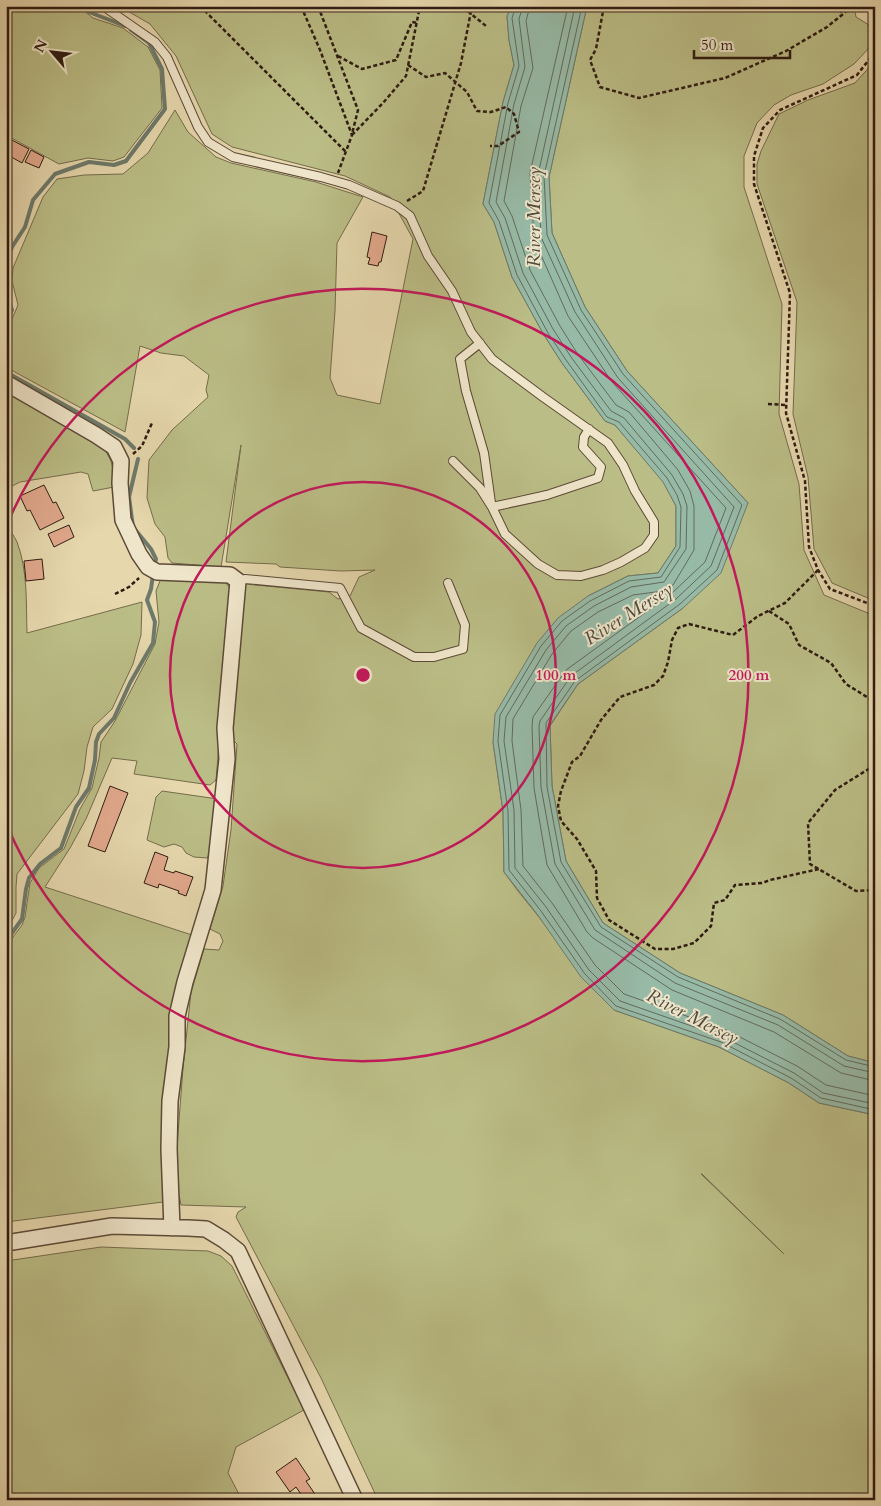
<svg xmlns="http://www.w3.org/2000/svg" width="881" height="1506" viewBox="0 0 881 1506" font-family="Cardo,serif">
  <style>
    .green { fill: #bbbd86; stroke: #746c4b; fill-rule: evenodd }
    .water { fill: #97baa7; stroke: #6d7a6b }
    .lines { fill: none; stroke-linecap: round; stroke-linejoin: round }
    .shore { stroke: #626a5c; stroke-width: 1 }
    .stream { stroke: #6d7a6b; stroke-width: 4 }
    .building { fill: #e2a98d; stroke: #2e1b10 }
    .service-casing { stroke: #5c4a37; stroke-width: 10 }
    .minor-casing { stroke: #5c4a37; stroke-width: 18 }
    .path { stroke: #2e1b10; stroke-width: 2.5; stroke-dasharray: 4 2.5; stroke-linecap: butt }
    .service { stroke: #efe5ca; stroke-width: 8 }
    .minor { stroke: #efe5ca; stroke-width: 15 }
    .ring { fill: none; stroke: #c2185b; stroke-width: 2.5 }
    .labels { text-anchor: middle; stroke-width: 4; stroke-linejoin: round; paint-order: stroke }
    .water-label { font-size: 19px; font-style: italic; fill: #4e4b3d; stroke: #efe5ca }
    .centre { fill: #c2185b; stroke: #efe5ca; stroke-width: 2.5 }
    .ring-label { font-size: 15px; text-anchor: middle; font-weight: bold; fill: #c2185b; stroke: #efe5ca; stroke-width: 4; stroke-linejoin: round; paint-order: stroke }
  </style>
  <rect width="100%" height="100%" fill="#e6d7ad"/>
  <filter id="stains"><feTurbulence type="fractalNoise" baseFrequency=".004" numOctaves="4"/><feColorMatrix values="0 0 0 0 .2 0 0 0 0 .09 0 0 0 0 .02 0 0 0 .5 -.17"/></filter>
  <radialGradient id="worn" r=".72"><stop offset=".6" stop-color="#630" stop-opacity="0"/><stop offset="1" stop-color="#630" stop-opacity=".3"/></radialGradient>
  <path class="green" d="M6,6H78L93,18L123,28L148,47L160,70L162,108L124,157L113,161L88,158L59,164L6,135Z
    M119,6H512L507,16L509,40L514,65L503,102L483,204L494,222L512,277L544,335L562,363L605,421L615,425L663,481L676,506V546L658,573L628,576L588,596L493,742L503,811L504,872L518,891L614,1010L719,1047L789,1083L819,1103L875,1115V1500H378L321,1378L236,1217L238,1212L246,1207L181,1205L175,1173L183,1068L191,992L204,949L219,950L223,941L220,934L210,929L223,886L231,830L237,744L230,737L245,584L329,592L338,599L350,596L359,577L375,570L341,571L280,567L276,564L226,562L241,445L221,567L172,563L168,558L165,537L155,524L147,498L149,460L172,430L208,397L206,390L209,375L184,356L161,353L140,346L125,432L13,371L6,363V333L18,305L12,281L13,268L43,197L57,179L84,175L123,174L148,153L175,110L188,132L216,157L231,163L316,182L363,197L337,243L335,311L330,378L337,395L380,404L413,239L390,197L345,176L232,147L212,134L176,56L150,24ZM701,1174H702L784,1254Z
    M587,6H854L856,17L869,25L871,46L854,64L823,84L791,95L774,105L757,123L744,156V187L782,304L779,414L799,484L804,550L824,595L875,616V1063L848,1056L783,1015L680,973L603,923L566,861L552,786L550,726L578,684L683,608L748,503L627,371L585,307L552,233L549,177Z
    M875,61V601L832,583L814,549L808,477L793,414L797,302L757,184V164L761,151L779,114L808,100L855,83Z
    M6,393L75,429L104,448L111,461L114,473V487L93,491L88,474L81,472L20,482L6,489Z
    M6,525C10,530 14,536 17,542C28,571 26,603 27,633L142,602L141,635L133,664L112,709L93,727L87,747L84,771L78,794L17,874L16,887V913L6,932Z
    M162,576L223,579L232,591L216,780L210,785L134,774L137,761L112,758L86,819L70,848L45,887L195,936L164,1130L163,1202L6,1222V954L13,937L22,925L25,917L30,883L39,868L64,849L80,809L92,788L99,758L101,742L115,721L155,644L159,622L156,591Z
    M162,791L218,799L213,847L207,858L194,857L186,853L182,847L174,844L164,847L147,840L156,797Z
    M101,1247L208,1251L221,1256L232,1266L304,1410L236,1447L228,1473L242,1500H6V1261Z"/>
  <path class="water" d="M512,6H587L549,177L552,233L585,307L627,371L748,503L721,573L683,608L578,684L550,725L552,786L566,861L603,923L680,973L783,1015L848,1056L875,1063V1115L819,1103L789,1083L719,1047L614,1010L581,977L537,914L504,872L503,811L493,742L495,714L537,643L558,618L588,596L628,576L658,573L676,546V506L663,482L615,425L605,421L562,363L544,335L512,277L494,222L483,204L503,102L514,65L509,40L507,16Z"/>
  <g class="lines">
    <path class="shore" d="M516,6L512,18L519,66L508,103L489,203L499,221L517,275L548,333L566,360L607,417L619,422L667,478L677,495L681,507L680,547L661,577L629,581L590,601L562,621L541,646L500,715L498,741L508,811L509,870L541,911L585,974L616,1006L721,1042L791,1078L821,1098L875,1110
      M523,6L519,19L525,67L514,104L496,202L505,218L523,273L553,329L571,357L611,411L624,418L672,475L683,494L687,506L686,549L664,582L631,587L594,606L566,626L546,650L506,717L504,741L514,810L515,868L546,907L589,970L620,1001L723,1037L794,1073L823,1093L875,1104
      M530,6L526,21L533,68L521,106L504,201L512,216L530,270L560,326L577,353L616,405L629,412L678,470L690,491L694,506V550L673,585L663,591L633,595L598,612L571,631L552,654L513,719L512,741L521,810L523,866L552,903L595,965L624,994L726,1030L797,1066L826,1085L875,1096
      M568,6L530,173L534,239L568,316L612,382L726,508L705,562L671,594L566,670L533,717L532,726L534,788L547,865L587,932L593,938L672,990L774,1032L841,1073L875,1081
      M575,6L538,175L541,237L575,312L618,378L734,507L711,566L676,599L571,676L540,721L539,726L541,787L555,864L595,930L675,983L778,1025L844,1066L875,1073
      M582,6L544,176L547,235L581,310L623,374L742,505L717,570L680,604L575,681L546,723L547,787L561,862L601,927L678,977L780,1019L846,1060L875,1067"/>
    <path class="stream" d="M82,6L89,12L125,26
      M6,265L12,247L25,227L33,200L55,174L89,162L114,165L126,161L165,109L162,69L149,43L131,30
      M6,293L12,310L6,322
      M6,372L125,439L134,448
      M138,459L129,497L133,527L151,549L156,559L154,567
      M6,945L12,933L22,919L26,889L29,878L40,864L61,848L76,807L89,788L95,760L96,742L99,734L114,718L130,683L153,643L155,622L147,600L151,589L153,575"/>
  </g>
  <path class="building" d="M6,137L29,149L22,163L6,154Z
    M31,150L44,157L39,168L25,162Z
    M372,232L387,236L381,262H379L378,266L368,264L370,258L367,257Z
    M44,485L53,503L56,502L64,518L40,530L30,510L27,511L20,496Z
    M69,525L74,537L54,547L48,534Z
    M42,559L44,579L26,581L24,561Z
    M110,786L128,793L105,852L88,846Z
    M155,852L168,857L164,870L174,873L175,871L193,877L186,896L178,893L179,891L159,884L158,888L144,883Z
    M296,1458L310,1479L306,1481L319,1500H305L296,1487L290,1492L276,1472Z"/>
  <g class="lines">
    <g class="service-casing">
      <path id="service" d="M103,6L155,42L167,57L198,127L208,142L233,157L321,177L349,185L397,206L410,216L428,256L452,291L471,332L492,359L543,397L608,443L623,465L635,491L654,522V535L645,548L621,562L603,570L581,576L557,575L538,564L505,534L492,507L480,488L453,461
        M480,343L460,359L466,391L484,453L491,503
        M492,507L547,495L598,478L601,467L583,447L584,437L589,429
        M238,581L245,579L340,588L361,628L414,657H434L463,649L465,625L448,583"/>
    </g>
    <g class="minor-casing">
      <path id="minor" d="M6,383L96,435L114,447L121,461L120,483L123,520L139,554L148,567L157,572L230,575L238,581L225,728L227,759L213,890L185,982L177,1016V1047L170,1101L169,1149L172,1228
        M6,1243L112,1226L188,1228L206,1229L224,1240L238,1251L355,1500"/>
    </g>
    <path class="path" d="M200,6L346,152
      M301,6L320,50L352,135L338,173
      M318,6L358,110L352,134
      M436,6L465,9L486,26
      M604,6L596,49L590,60L600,87L639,98L725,78L786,51L827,27L848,10L865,6
      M868,6L875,22
      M840,9L842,15
      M875,52L857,75L780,110L763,128L754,156V184L790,293L786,413L805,481L809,547L818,570L830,589L875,606
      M338,56L362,69L396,60L412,22L418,23
      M408,65L426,77L445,73L467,92L477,111L491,112L506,107L514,114L519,132L498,146H490
      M352,135L383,103L406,76L420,6
      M407,201L423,191L461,63L472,6
      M768,404L787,405
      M133,454L142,446L152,423
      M875,505V510
      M818,570L785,603L758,616L733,635L689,624L678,628L672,640L668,662L663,676L654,685L620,697L601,720L580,756L572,762L561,791L558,806L561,821L577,839L596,871L597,898L609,920L655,949H673L694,943L711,926L714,903L725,900L735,885L762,883L770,880L819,869
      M115,594L129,587L139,578
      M769,611L789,624L799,645L831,663L846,684L875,702
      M875,765L835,790L808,823L810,864L856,891L875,890"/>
    <use href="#service" class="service"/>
    <use href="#minor" class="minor"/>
  </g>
  <g class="ring">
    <circle cx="363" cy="675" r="193"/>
    <path d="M6 527A386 386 0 1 1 6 823"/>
  </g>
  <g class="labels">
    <g class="water-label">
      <text transform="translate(533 217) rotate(-90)" y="7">River Mersey</text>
      <text transform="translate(628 613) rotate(-32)" y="7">River Mersey</text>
      <text transform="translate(693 1016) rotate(27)" y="7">River Mersey</text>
    </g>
  </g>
  <circle cx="363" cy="675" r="8" class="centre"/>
  <g class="ring-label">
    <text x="556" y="680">100 m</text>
    <text x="749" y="680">200 m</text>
  </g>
  <rect width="881" height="1506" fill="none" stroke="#e6d7ad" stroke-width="25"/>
  <rect x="8" y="8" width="866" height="1491" fill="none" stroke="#2e1b10" stroke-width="2.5"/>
  <rect x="12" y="12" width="856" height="1481" fill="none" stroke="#2e1b10"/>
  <g transform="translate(52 52) rotate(298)" stroke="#efe5ca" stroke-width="4" paint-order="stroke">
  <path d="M0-4L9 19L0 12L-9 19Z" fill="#2e1b10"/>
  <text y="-8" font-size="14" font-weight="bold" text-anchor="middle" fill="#2e1b10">N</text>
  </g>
  <path d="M694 50v8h96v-8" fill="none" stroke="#2e1b10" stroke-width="2.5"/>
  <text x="701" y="50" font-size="15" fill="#2e1b10" stroke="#efe5ca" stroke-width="4" paint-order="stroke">50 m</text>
  <rect width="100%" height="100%" filter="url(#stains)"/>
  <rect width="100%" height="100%" fill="url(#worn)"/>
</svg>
